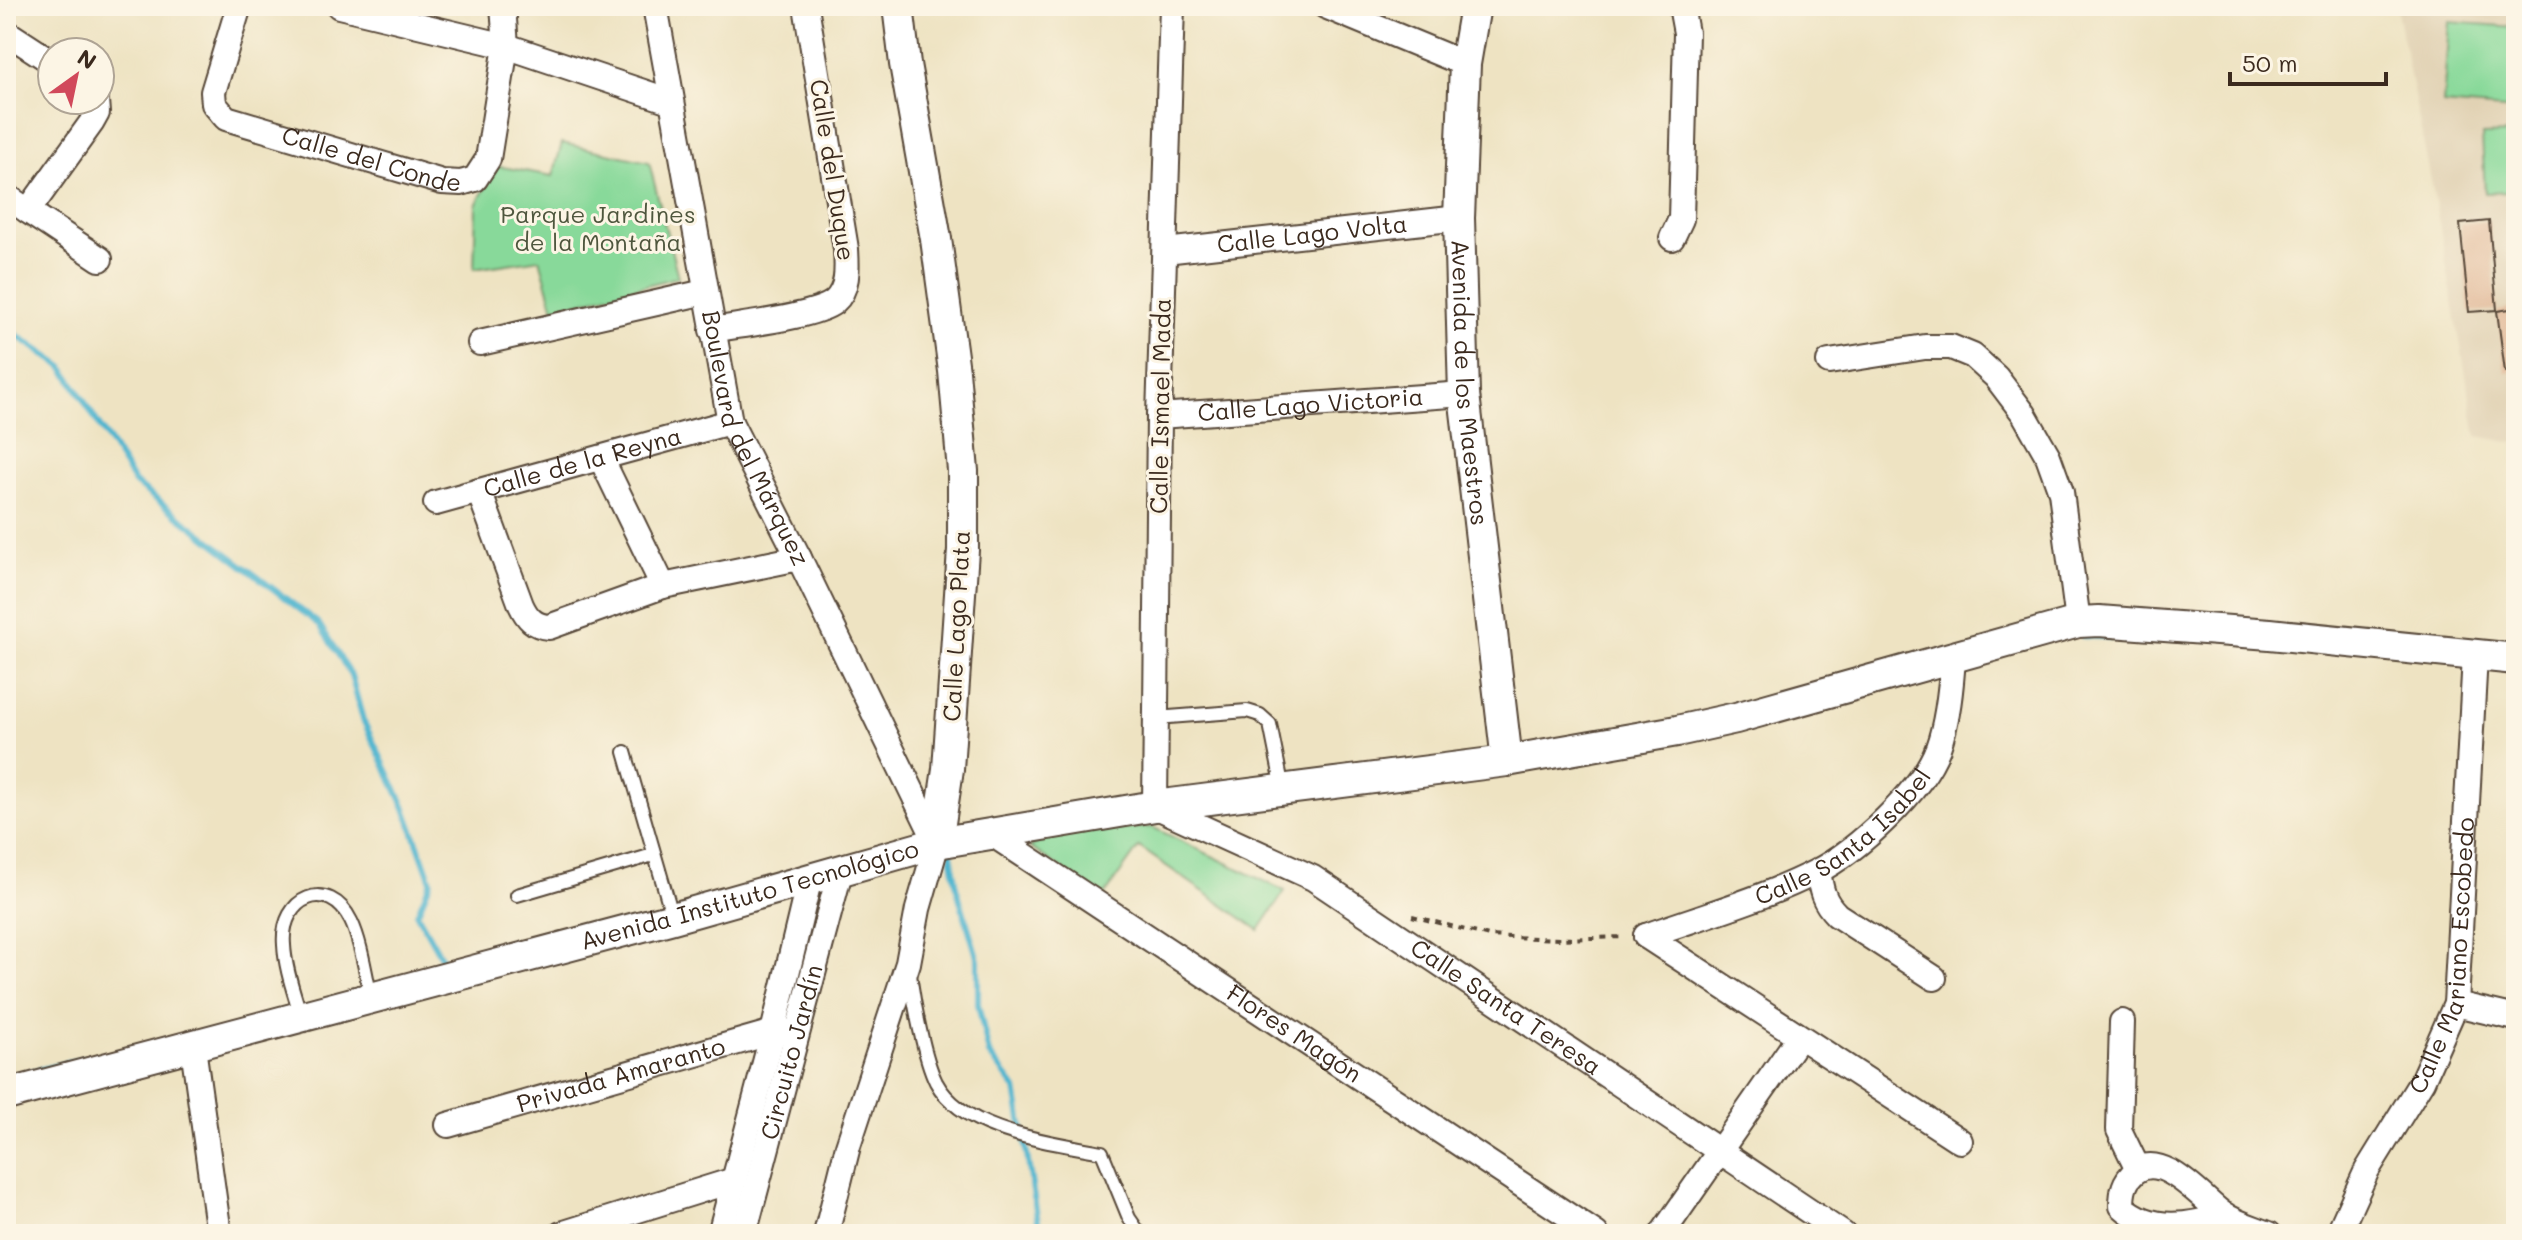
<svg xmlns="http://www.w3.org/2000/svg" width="2522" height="1240" viewBox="0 0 2522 1240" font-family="Mali,sans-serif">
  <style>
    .built { fill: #e1d2b4 }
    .green { fill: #88d99a; stroke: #62825c; stroke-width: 2 }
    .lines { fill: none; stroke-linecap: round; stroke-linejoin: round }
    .stream { stroke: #50b5cf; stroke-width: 6 }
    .building { fill: #e0b694 }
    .service-casing { stroke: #564637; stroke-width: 16 }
    .minor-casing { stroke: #564637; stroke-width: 28 }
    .tertiary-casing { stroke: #564637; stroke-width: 34 }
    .path { stroke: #564637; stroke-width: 4; stroke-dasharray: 6 6; stroke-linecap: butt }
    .service { stroke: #fff; stroke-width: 12 }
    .minor { stroke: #fff; stroke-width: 24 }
    .tertiary { stroke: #fff; stroke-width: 30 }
    .labels { text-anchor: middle; stroke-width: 6; stroke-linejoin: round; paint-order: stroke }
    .street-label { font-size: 24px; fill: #3b2a1e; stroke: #fcf5e5 }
    .park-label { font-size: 24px; fill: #4e563d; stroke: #fcf5e5 }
  </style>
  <rect width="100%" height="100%" fill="#fcf5e5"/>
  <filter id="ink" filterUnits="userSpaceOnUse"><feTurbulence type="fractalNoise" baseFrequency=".0125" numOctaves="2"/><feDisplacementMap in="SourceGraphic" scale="16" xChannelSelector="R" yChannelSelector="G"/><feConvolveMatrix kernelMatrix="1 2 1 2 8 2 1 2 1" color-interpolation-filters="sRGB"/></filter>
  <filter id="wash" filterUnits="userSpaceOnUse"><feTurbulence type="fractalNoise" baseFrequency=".006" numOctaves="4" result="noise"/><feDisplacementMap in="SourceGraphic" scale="32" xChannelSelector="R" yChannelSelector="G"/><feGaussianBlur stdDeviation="1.8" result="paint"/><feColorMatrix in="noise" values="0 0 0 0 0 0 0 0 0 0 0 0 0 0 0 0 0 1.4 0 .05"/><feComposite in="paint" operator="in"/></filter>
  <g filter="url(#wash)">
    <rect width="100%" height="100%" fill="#eee3c2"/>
    <path class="built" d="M2396,6L2516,7V443L2477,436L2434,195Z"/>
    <path class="green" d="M2449,22L2516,27V110L2443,104Z
      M2516,134V192L2485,193L2482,135Z
      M562,143L649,162L678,277L554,309L540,259L474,269L476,205L497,166L553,176Z
      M1152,827L1285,891L1259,930L1139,847L1104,896L1029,847L1066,831Z"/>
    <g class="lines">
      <path class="stream" d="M6,328L63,367L135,483L319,624L351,675L363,720L405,808L431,881L417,914L445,964
        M2083,636L2144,639
        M950,848L958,893L978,960V1004L989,1054L1016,1089L1040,1234
        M6,1078L84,1059"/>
    </g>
    <g id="blocks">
      <path class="building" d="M2489,221L2497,310L2469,312L2460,224Z
        M2516,308V371L2505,372L2497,311Z"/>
    </g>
  </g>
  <g filter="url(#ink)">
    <use href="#blocks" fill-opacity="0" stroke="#564637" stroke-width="2"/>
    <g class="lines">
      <g class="service-casing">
        <path id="service" d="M1156,718L1247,711L1260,715L1270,724L1283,789
          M625,752L673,918
          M517,895L653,855
          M910,975C914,1003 924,1058 936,1082C963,1133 1052,1142 1102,1152L1129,1218L1140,1234
          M301,1017C295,995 285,969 284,945C280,897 329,876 351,921C361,941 366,975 371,998"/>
      </g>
      <g class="minor-casing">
        <g id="minor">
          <path id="s1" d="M239,6L213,92L214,104L226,118L442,182L461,183L475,179L488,159L506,46L503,6"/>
          <path d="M339,6L506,46L670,101"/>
          <path id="s2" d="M655,6L730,422L799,558L937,843L918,909L908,963L848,1146L826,1234"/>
          <path id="s3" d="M1172,6L1159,416L1155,806L1313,878L1843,1234"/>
          <path d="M1325,6L1465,64"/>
          <path d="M6,32L52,62"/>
          <path d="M6,196L28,211L92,122L97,113L96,100"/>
          <path d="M28,211L100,259"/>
          <path d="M1672,238L1681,219L1686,33L1681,6"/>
          <path id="s4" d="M1165,251L1459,218"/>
          <path d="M712,330C739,325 815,317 834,302C849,289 847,267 846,249L806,6"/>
          <path d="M480,343L705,292"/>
          <path d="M1829,362L1925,347H1951L1973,356L1996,377L2024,414L2048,456L2061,492L2078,622"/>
          <path id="s5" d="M1159,416L1464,394"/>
          <path d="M601,458L663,586"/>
          <path d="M479,491L521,605C527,618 534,626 549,627L663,586L799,558"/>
          <path id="s6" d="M436,503L730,422"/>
          <path id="s7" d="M992,834L1596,1234"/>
          <path d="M1818,871C1821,890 1823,901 1837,915L1934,978"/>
          <path id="s8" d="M1646,936C1702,916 1763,899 1816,872C1857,851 1922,791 1938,748C1948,720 1951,687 1953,658"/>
          <path d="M1646,936L1960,1141"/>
          <path d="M2456,1004L2516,1018"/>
          <path d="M2122,1022L2119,1130L2138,1169"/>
          <path d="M193,1047L219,1234"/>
          <path id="s9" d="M448,1125L773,1032L785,1031"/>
          <path d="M2225,1215C2190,1226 2151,1233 2122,1206C2122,1192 2124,1181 2135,1172C2162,1149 2203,1200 2223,1214C2236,1223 2254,1228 2269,1234"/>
          <path d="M561,1234L734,1180"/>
          <path d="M720,1234L773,1032L809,881"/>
          <path id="s10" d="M744,1234L840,872"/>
          <path d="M1662,1234L1799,1037"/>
          <path id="s11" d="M2338,1234L2367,1170L2422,1081L2456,1004L2475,656"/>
        </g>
      </g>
      <g class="tertiary-casing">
        <g id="tertiary">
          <path d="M898,6L905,64L936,239L954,371L963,471V550L948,769L937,843"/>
          <path id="s12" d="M1475,6L1465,64L1459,218L1464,394L1507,761"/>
          <path id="s13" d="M6,1095L673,918L937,843L1155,806L1507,761L1677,731L1736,718L2078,622L2099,621L2270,634L2516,659"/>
        </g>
      </g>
      <path class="path" d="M1412,916L1489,936L1559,939L1625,937"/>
      <use href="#service" class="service"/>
      <use href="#minor" class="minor"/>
      <use href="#tertiary" class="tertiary"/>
    </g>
  </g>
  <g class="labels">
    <g class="street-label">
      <text dy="8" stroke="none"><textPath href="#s1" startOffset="272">Calle del Conde</textPath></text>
      <text transform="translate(832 170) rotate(81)" y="8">Calle del Duque</text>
      <text dy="8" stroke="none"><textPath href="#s4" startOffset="148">Calle Lago Volta</textPath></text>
      <text dy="8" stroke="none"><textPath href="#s12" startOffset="378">Avenida de los Maestros</textPath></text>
      <text dy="8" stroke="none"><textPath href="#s5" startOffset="152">Calle Lago Victoria</textPath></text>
      <text transform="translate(1161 406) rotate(-89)" y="8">Calle Ismael Mada</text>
      <text dy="8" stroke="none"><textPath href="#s2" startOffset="446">Boulevard del Márquez</textPath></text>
      <text dy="8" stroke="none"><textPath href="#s6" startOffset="152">Calle de la Reyna</textPath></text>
      <text transform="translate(957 626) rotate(-87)" y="8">Calle Lago Plata</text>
      <text dy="8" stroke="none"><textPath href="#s8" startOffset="224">Calle Santa Isabel</textPath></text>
      <text dy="8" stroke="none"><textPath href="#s13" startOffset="770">Avenida Instituto Tecnológico</textPath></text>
      <text dy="8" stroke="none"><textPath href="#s11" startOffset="304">Calle Mariano Escobedo</textPath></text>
      <text dy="8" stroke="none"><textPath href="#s3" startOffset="1206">Calle Santa Teresa</textPath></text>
      <text dy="8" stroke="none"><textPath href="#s7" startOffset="362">Flores Magón</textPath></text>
      <text dy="8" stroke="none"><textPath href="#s10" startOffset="188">Circuito Jardín</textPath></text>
      <text dy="8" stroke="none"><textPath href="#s9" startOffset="180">Privada Amaranto</textPath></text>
    </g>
    <g class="park-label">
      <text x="598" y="223">Parque Jardines<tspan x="598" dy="28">de la Montaña</tspan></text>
    </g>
  </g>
  <rect width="2522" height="1240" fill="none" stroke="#fcf5e5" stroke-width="32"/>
  <g transform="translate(76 76) rotate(33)"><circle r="38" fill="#fcf5e5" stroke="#afa495" stroke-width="2"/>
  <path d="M0-6L14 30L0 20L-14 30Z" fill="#d1495b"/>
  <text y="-12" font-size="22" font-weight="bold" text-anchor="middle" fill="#3b2a1e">N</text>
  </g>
  <path d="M2230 72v12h156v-12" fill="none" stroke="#3b2a1e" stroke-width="4"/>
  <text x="2242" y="72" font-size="24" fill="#3b2a1e" stroke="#fcf5e5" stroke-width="6" paint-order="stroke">50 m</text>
</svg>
